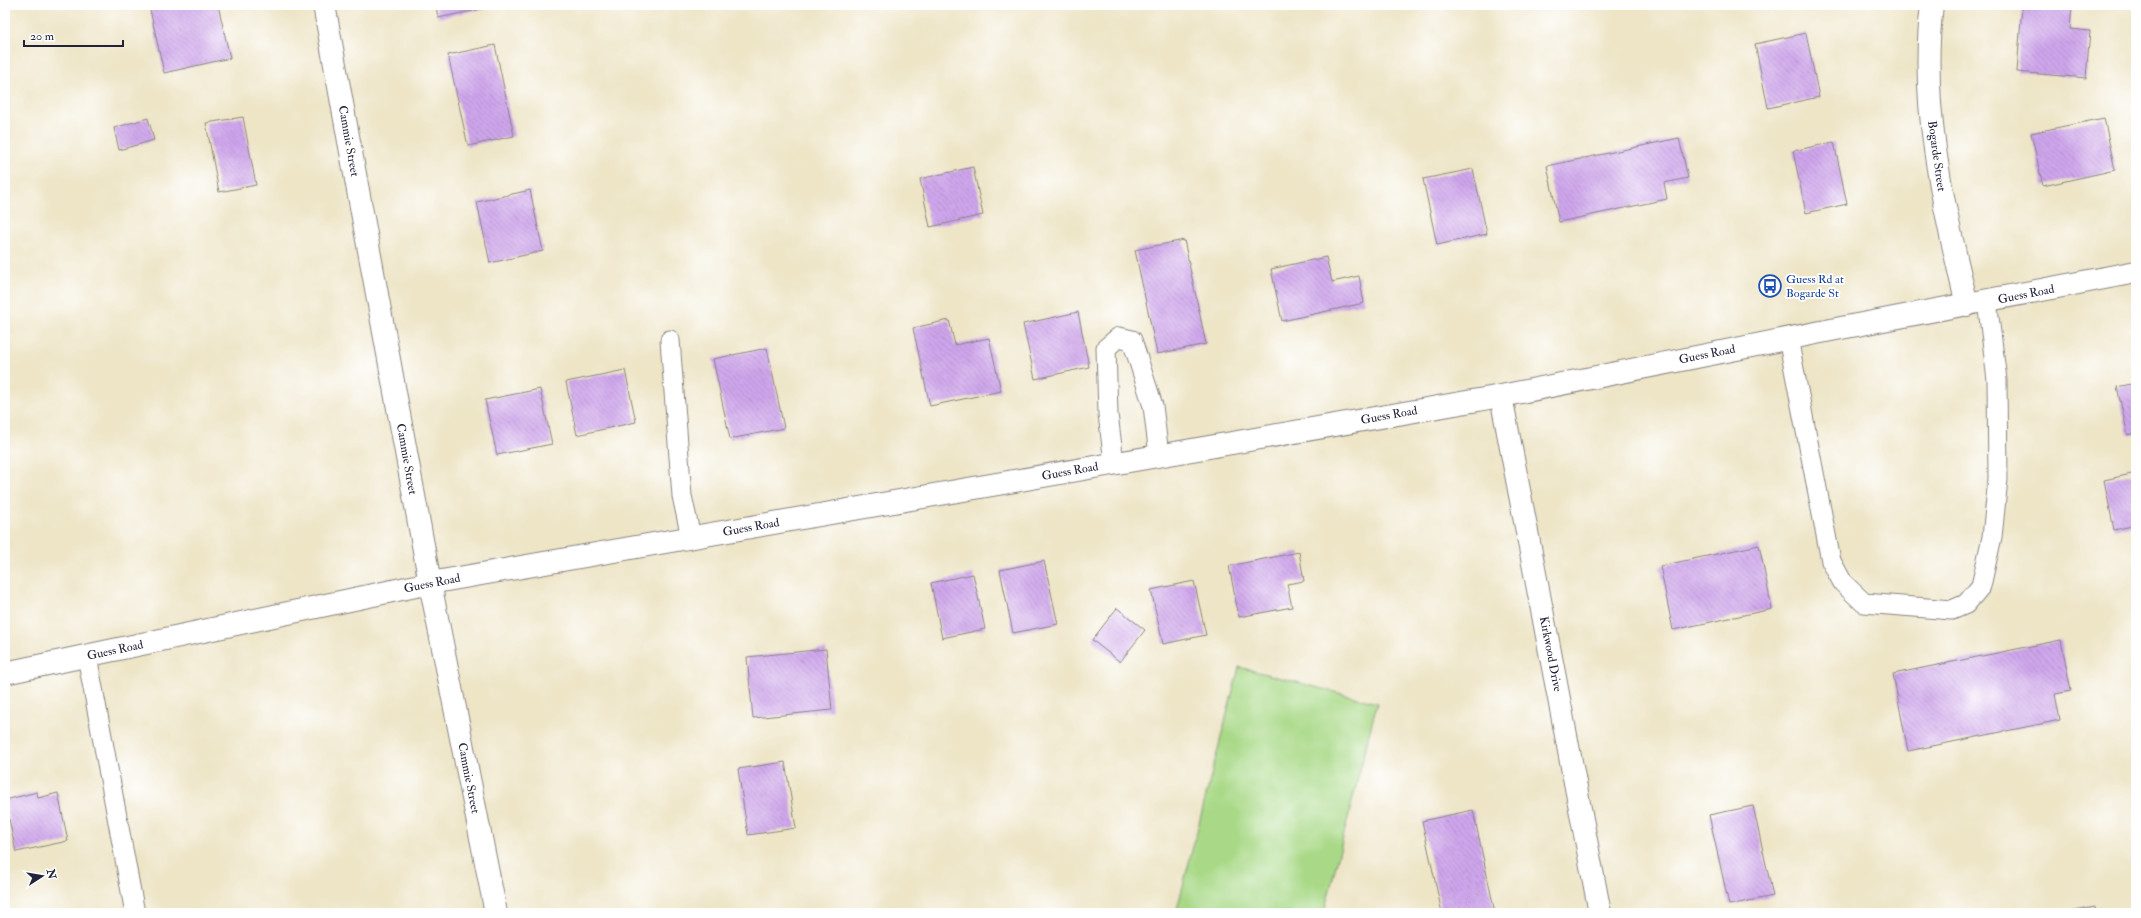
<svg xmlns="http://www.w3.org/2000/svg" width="2141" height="918" viewBox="0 0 2141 918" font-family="'IM FELL Double Pica',serif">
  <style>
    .park { fill: #a9d987; stroke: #667e61 }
    .building { fill: url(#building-back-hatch) }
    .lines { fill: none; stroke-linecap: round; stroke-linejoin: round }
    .service-casing { stroke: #888481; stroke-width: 21 }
    .minor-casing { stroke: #888481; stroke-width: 24 }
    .tertiary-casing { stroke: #888481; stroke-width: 24 }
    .secondary-casing { stroke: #888481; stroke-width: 24 }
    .service { stroke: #fff; stroke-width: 19 }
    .minor { stroke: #fff; stroke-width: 22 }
    .tertiary { stroke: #fff; stroke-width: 22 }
    .secondary { stroke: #fff; stroke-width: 22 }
    .labels { text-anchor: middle; stroke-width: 3.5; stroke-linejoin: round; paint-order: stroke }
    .street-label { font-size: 12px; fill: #22223b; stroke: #fff }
    .transit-label { font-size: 12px; fill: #164399; stroke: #fff; text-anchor: start }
  </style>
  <defs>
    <pattern id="building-back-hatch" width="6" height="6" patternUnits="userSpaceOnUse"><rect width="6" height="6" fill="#cfa6ec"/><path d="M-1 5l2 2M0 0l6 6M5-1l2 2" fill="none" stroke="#a887c0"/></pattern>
  </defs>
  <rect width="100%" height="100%" fill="#fff"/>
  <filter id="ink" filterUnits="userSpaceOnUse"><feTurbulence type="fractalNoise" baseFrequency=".025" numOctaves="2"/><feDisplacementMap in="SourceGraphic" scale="8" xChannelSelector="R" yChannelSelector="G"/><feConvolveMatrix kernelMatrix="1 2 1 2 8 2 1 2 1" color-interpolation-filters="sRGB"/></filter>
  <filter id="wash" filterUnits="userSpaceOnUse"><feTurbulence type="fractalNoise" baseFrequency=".012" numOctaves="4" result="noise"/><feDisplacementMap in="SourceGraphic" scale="16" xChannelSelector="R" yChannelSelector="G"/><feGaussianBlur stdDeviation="0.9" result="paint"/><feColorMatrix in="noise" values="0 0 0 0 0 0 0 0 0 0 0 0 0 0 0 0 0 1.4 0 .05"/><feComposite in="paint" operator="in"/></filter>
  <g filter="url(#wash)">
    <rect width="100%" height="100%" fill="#eee5c7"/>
    <path class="park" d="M1239,667L1377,703L1324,913H1176Z"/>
    <g id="blocks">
      <path class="building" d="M149,5H218L230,58L164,73Z
        M436,5H496V6L438,18Z
        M2022,5L2072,6L2070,29L2090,31L2086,78L2017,72Z
        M1806,33L1819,97L1768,108L1755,44Z
        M495,45L514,136L468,146L448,55Z
        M243,117L256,185L219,192L206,123Z
        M148,118L154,140L119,150L114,128Z
        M2104,118L2115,170L2043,186L2031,133Z
        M1679,138L1688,178L1664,183L1667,199L1559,222L1547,166Z
        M1834,142L1847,204L1806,213L1793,151Z
        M973,167L983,215L930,227L920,179Z
        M1473,169L1487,234L1437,245L1423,179Z
        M530,190L543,251L490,263L477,202Z
        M1184,240L1206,344L1157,354L1135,250Z
        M1326,257L1332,282L1359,276L1364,303L1282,321L1271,269Z
        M1078,312L1089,367L1035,379L1023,324Z
        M949,320L955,345L989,338L1001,391L930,406L913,328Z
        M767,348L784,428L730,439L713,359Z
        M625,370L636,422L577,435L566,382Z
        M2136,383V433L2128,435L2117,387Z
        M540,389L552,444L497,455L485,400Z
        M2136,473V525L2114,530L2104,480Z
        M1759,545L1772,609L1673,630L1660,566Z
        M1299,552L1304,581L1287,584L1292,607L1239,617L1229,566Z
        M1044,561L1058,624L1013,633L1000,570Z
        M973,574L985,629L942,638L931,583Z
        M1194,581L1206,635L1163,644L1151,590Z
        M1117,608L1145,630L1120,662L1092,640Z
        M2061,640L2071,691L2055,694L2060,720L1908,751L1893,674Z
        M826,649L832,710L753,718L747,657Z
        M785,762L796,828L748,835L738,769Z
        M37,792L38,798L58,793L68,841L16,852L5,800Z
        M1753,806L1773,896L1729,905L1709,815Z
        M1473,810L1495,913H1442L1422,821Z
        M2095,907L2096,913H2070V912Z"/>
    </g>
  </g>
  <g filter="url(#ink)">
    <use href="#blocks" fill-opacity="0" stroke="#888481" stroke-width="1"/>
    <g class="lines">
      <g class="service-casing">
        <path id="service" d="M1788,338L1831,561L1843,583L1864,603L1952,610L1966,604L1981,586L1992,537L1998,479L1997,380L1987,301
          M670,340L682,496L691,537
          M1114,463L1108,414L1106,348L1119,337L1132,340L1153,406L1159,455
          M87,656L135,913"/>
      </g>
      <g class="minor-casing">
        <path id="minor" d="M324,5L430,583L496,913
          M1932,5C1919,106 1944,207 1967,305"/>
      </g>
      <g class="tertiary-casing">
        <path id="tertiary" d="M1501,396L1600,913"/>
      </g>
      <g class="secondary-casing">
        <path id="secondary" d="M5,673L430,583L1501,396L1841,328L2136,272"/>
      </g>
      <use href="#service" class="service"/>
      <use href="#minor" class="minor"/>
      <use href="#tertiary" class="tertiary"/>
      <use href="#secondary" class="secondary"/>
    </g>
  </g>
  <defs>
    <g id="bus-ring" transform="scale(1.15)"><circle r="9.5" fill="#fff" stroke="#1a4fb4" stroke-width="1.5"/><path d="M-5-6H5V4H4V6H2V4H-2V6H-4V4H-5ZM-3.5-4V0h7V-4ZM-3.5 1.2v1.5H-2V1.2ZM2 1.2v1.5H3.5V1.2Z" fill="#1a4fb4"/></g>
  </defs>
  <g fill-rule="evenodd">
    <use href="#bus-ring" x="1770" y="286"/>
  </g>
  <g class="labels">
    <g class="street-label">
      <text transform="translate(349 141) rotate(80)" y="4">Cammie Street</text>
      <text transform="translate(1937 156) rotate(82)" y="4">Bogarde Street</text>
      <text transform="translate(2026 294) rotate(-11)" y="4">Guess Road</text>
      <text transform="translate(1707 354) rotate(-11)" y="4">Guess Road</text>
      <text transform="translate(1389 415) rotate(-10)" y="4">Guess Road</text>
      <text transform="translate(407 459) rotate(80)" y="4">Cammie Street</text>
      <text transform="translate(1070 471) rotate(-10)" y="4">Guess Road</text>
      <text transform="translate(751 527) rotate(-10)" y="4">Guess Road</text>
      <text transform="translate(432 583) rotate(-11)" y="4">Guess Road</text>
      <text transform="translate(115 650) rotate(-12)" y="4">Guess Road</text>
      <text transform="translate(1551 654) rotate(79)" y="4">Kirkwood Drive</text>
      <text transform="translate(469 778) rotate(79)" y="4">Cammie Street</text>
    </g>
    <g class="transit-label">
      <text x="1786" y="283">Guess Rd at<tspan x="1786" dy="14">Bogarde St</tspan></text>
    </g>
  </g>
  <rect width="2141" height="918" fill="none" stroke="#fff" stroke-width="20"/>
  <g transform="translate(42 876) rotate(78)" stroke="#ffffff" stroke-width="3" paint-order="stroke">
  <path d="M0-3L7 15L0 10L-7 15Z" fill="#22223b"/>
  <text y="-6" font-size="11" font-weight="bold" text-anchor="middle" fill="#22223b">N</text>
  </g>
  <path d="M24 40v6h99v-6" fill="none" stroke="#22223b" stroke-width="2"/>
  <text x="30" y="40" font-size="12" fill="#22223b" stroke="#ffffff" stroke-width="3" paint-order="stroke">20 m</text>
</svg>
